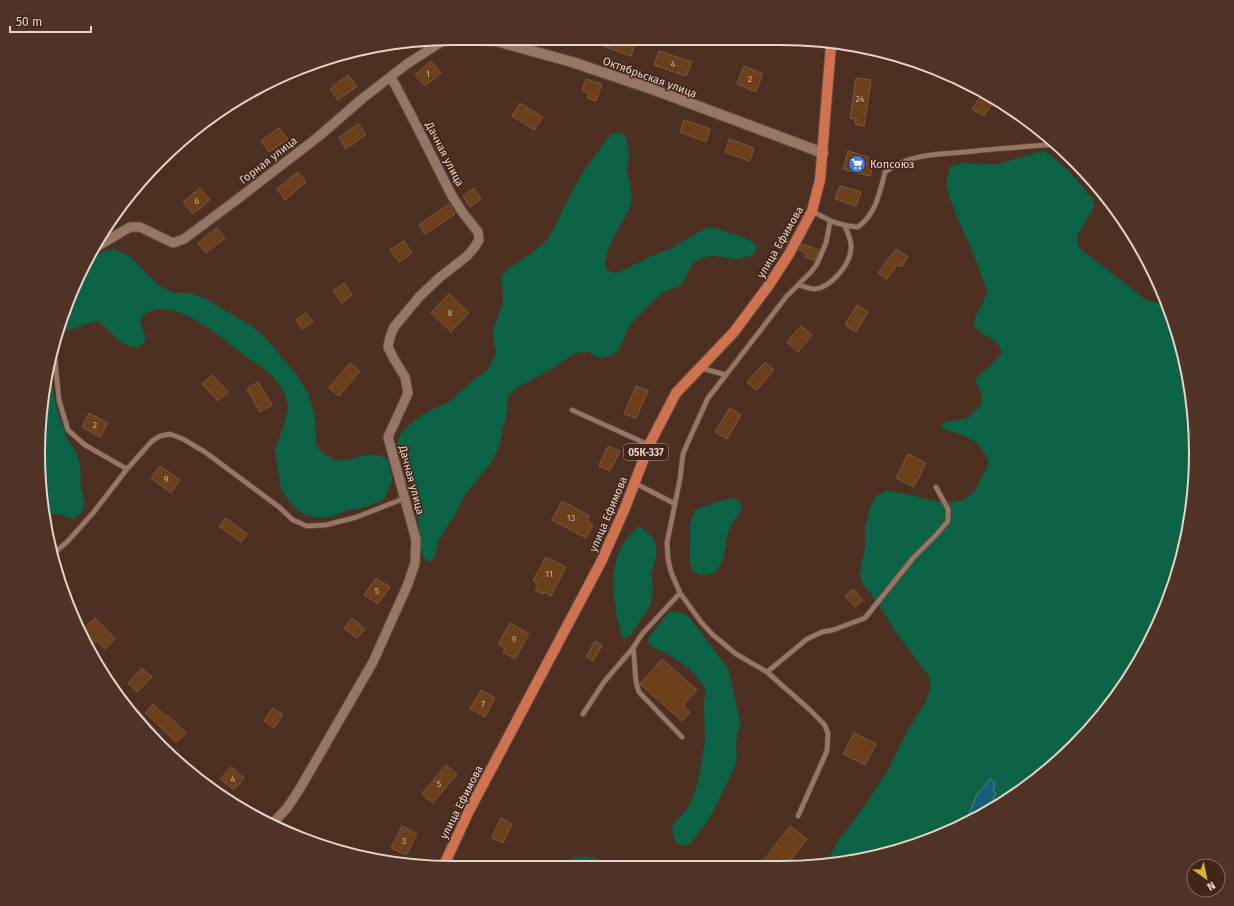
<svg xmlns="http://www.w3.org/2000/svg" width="1234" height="906" viewBox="0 0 1234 906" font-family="'Fira Sans',sans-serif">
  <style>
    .green { fill: #0b6244 }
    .water { fill: #155d79; stroke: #548091 }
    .building { fill: #6b3f19; stroke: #765a45 }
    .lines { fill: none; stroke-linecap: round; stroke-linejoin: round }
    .service-casing { stroke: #644c40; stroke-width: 6 }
    .minor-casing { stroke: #644c40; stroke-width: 11 }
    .tertiary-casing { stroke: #644c40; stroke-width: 12 }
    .primary-casing { stroke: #644c40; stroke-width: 12 }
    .service { stroke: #987666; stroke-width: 4.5 }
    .minor { stroke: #987666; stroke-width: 9 }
    .tertiary { stroke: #987666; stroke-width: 10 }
    .primary { stroke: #d0714f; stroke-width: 10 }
    .labels { text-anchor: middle; stroke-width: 3; stroke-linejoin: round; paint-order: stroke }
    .number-label { font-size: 9px; fill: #c7ae9e }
    .shield { fill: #422518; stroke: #b59f95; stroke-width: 1 }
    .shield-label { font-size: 10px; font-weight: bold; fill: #e6d3ca }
    .street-label { font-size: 11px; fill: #e6d3ca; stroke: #422518 }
    .poi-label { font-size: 11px; fill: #e6d3ca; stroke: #422518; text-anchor: start }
    .rim { fill: none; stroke: #e6d3ca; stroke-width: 2 }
  </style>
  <rect width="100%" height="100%" fill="#4d2f22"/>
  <path class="green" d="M620,133L626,137C627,144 629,152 629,159C629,163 626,167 627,171C628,181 633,191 631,202C630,205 629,210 627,213C620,229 600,253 607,271L615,273L626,269L651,256L670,249L704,229L711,227L737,235L752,241L757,248L752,256L737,259L714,256L704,257L694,262L683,282L678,287L663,292L649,305L630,325L618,351L610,356L601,358L595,356L588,352H582L574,354L555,367L518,387L508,396L506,418L502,431L500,445L493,460L465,495L458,509L438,542L435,556L431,562L426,561L422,554L421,546L413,483L408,465L397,444L401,433L413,422L427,412L450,401L469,384L488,369L496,354L493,332L495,325L503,302L502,275L512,266L532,253L547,240L555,226L570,195L584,171L601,147L611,134Z
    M1043,151L1051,155L1068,170L1093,199L1094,207L1077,236L1078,247L1145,299L1157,303L1167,305L1182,345L1195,426L1192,507L1174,586L1141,660L1093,726L1034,782L995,804L996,801L971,811L966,821L940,836L835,864H826L838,841L861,811L887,772L909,728L926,702L930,689V678L898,635L872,595L862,583L860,573L865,548V528L869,510L876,496L887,490L944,503L962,501L974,492L988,466V459L978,444L969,438L942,428V424L945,422L968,418L981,405L982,396L975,379L988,368L1002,353L997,342L981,333L974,326L975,317L988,292L971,248L957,217L947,189V176L950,167L962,163L998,164Z
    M113,249L128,255L159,286L175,293H191L204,298L250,325L265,337L298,377L308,393L315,418L316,444L321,452L336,461L350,459L365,455H375L384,457L388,461L392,477V482L384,499L379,502L366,507L343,512L328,517H313L300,512L289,502L281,488L277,465L275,449L284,426L288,407L286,397L283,391L274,378L265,370C260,366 253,362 248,358C225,341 183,302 152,310C148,312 142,315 141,319C139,327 145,332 146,340L138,348L125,345L114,336L99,321L93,322L71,329L58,331L81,270L90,256Z
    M48,369L58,411L67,439L76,451L80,464L81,489L85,503L81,513L73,519L62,515L43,513L42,507V399Z
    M732,498L737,500L742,506C740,515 733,521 729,530C724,543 727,562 714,572C712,574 708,574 706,575C686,578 690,554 690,543C690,534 689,517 695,511C700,506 703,507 709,505C718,502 722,500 732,498Z
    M639,527C651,533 659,542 656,556C655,563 652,568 652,575C652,584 654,593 651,603C646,614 637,624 631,635L627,638H625L622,637C614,606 606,568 626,540C630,535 633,530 639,527Z
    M677,611L684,614L690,618L728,668L740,721V727L737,734L736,749L737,757L735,766L729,779L712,814L707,822L690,844L682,846L676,842L673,836L672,829L676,820L686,811L689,805L696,789L701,766L705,740L704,703L706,690C694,667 671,656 649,645L648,638L669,612Z
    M581,856L595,858L604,866H552Z"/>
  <path class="water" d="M991,779L995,783L993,791L996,793L993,798L996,801L995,804L966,821L977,795L989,780Z"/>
  <path class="building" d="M606,38H620L635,43L631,56L603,46Z
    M659,51L692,62L686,76L654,65Z
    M431,61L441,73L425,86L415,75Z
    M744,66L763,74L756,92L737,84Z
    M348,75L357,86L338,100L330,89Z
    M856,78L871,80L864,126L855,124L856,119L850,118Z
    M586,79L602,84L596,101L587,98L589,93L582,91Z
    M983,93L995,99L984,116L972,109Z
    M520,103L543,117L534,130L512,116Z
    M684,120L710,129L706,142L680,132Z
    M358,124L366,134L346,149L339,138Z
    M279,128L288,139L269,152L261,141Z
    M729,139L754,148L750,161L725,152Z
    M848,151L869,157L867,164L873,165L870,176L843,169Z
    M298,172L306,182L285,200L277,189Z
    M840,186L861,192L856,206L835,199Z
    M200,188L210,200L193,214L183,202Z
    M474,188L481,199L470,207L463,196Z
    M449,204L455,214L425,234L419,225Z
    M217,228L225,238L206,253L198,243Z
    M404,241L412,253L399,262L390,250Z
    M802,244L819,250L815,260L805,257L806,253L799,250Z
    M896,249L908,257L901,267L897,265L887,279L878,273Z
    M344,283L352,295L342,303L333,291Z
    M449,294L469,313L451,332L431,313Z
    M857,305L868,312L856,332L845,325Z
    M306,313L313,322L302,329L296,320Z
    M801,326L812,335L798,352L787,342Z
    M765,362L774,370L757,390L747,382Z
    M350,363L360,371L339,396L329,388Z
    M212,375L228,392L218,401L202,384Z
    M258,382L272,405L260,412L247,389Z
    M636,386L648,391L636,418L624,414Z
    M730,408L741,415L727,439L715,432Z
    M89,413L108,423L100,437L82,427Z
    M608,446L620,451L610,471L599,466Z
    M908,454L926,463L914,487L896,478Z
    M160,466L180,480L171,493L151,478Z
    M562,501L590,516L587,521L593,525L586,538L552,520Z
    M226,518L247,534L241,542L219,526Z
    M546,557L566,567L551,596L544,592L543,594L535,590L538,584L533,581Z
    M376,578L390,587L378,604L364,595Z
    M853,589L863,600L855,607L845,596Z
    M95,618L115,639L105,649L97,641L94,643L82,630Z
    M352,618L365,629L357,638L344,628Z
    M510,623L529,634L515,659L503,652L505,648L498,644Z
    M595,641L602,645L593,661L586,657Z
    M662,659L697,690L683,705L690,712L682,721L640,684Z
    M142,668L152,677L137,692L128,683Z
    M481,690L495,698L485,717L470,709Z
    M153,704L167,717L168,716L186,733L176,742L155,722L145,713Z
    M273,708L283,715L274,728L264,721Z
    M854,733L876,744L865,765L843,754Z
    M446,765L457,774L433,803L422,794Z
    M231,767L244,778L234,790L220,779Z
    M501,818L512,824L503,843L492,838Z
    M402,826L417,834L406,855L391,848Z
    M790,826L807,839L787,865H760Z"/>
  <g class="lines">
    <g class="service-casing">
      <path id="service" d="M812,211C830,221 837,225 858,227C876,214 880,192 885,172C912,153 935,155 965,152C996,148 1027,147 1058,144
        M799,285C803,286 809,289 814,289C831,288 851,264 851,247C852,241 847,232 845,226
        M52,348L55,359L59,400L68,430L85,445L127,469
        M701,368L726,375L786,297L811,272L817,264L826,243L830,222
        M726,375L708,398L688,442L683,454L680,479L667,543L668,559L671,572L680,593L701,622L713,635L736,654L767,672L810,710L824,724L828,733L827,751L798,816
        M572,410L649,445
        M635,483L675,504
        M54,553L67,542L93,513L127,469L152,441L160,436L170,434L183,439L205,452L279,507L293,520L307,526L326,525L357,517L405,498
        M680,593L642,634L633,648C636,663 633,678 639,692L682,737
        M767,672L807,639L822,632L833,630L865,618L914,557L937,534L948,521V509L936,487
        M583,714L604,682L633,648"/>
    </g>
    <g class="minor-casing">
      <path id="minor" d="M96,247L130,227H140L173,243L184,239L239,198L318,137L363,98L407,64L444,40
        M122,703L136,715L167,752
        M176,761L181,766
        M272,824L287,808L299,790L373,662L408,584L415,563L416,540L388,437L404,402L408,393L405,377L394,359L388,347L390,337L394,327L420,296L439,278L467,256L474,248L479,240L478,232L463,213L452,196L410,113L391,77"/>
    </g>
    <g class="tertiary-casing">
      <path id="tertiary" d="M442,39L444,40H478L496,41L572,62L652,89L823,153"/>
    </g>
    <g class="primary-casing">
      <path id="primary" d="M443,867L469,811L601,562L625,508L649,445L676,393L734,332L769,285L789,254L812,211L820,180L831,45"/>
    </g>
    <use href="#service" class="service"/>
    <use href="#minor" class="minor"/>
    <use href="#tertiary" class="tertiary"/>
    <use href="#primary" class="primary"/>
  </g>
  <defs>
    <g id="supermarket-disc" transform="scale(0.9)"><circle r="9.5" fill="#3f7fe0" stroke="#422518"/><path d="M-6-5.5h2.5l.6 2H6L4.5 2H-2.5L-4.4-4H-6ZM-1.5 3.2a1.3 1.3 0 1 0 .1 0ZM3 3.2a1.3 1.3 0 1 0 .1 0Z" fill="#fff"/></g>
  </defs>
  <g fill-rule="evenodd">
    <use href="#supermarket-disc" x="857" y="164"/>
  </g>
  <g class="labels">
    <g class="number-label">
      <text x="673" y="67">4</text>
      <text x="428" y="77">1</text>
      <text x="750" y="82">2</text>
      <text x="860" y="102">24</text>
      <text x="197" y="204">6</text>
      <text x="450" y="316">8</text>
      <text x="95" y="428">2</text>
      <text x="166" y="482">9</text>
      <text x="571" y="521">13</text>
      <text x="549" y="577">11</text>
      <text x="377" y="594">5</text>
      <text x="514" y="642">9</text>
      <text x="483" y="707">7</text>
      <text x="233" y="782">4</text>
      <text x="439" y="787">5</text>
      <text x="404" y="844">3</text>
    </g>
    <rect class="shield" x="624" y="444" width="44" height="16" rx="3"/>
    <g class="shield-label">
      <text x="646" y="456">05К-337</text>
    </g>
    <g class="street-label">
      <text transform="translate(650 77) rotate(20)" y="4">Октябрьская улица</text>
      <text transform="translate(445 154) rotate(63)" y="4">Дачная улица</text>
      <text transform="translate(268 160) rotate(-38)" y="4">Горная улица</text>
      <text transform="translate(780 242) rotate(-60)" y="4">улица Ефимова</text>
      <text transform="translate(412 480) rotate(75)" y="4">Дачная улица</text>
      <text transform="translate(608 514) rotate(-67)" y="4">улица Ефимова</text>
      <text transform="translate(461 802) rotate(-63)" y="4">улица Ефимова</text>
    </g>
    <g class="poi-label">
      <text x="870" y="168">Копсоюз</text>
    </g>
  </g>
  <path d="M0 0H1234V906H0ZM453 45H781A408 408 0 0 1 1189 453V453A408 408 0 0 1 781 861H453A408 408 0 0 1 45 453V453A408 408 0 0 1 453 45Z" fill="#4f3326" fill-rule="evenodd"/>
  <path class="rim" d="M453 45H781A408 408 0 0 1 1189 453V453A408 408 0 0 1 781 861H453A408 408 0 0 1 45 453V453A408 408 0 0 1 453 45Z"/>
  <g transform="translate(1206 878) rotate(147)"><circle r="19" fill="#422518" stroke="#846b5f"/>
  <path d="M0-3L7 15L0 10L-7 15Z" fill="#d6b534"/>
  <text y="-6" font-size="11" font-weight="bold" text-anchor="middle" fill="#e6d3ca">N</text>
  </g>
  <path d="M10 26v6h81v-6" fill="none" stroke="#e6d3ca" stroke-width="2"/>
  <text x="16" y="26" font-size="12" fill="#e6d3ca" stroke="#422518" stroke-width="3" paint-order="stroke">50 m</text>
</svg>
